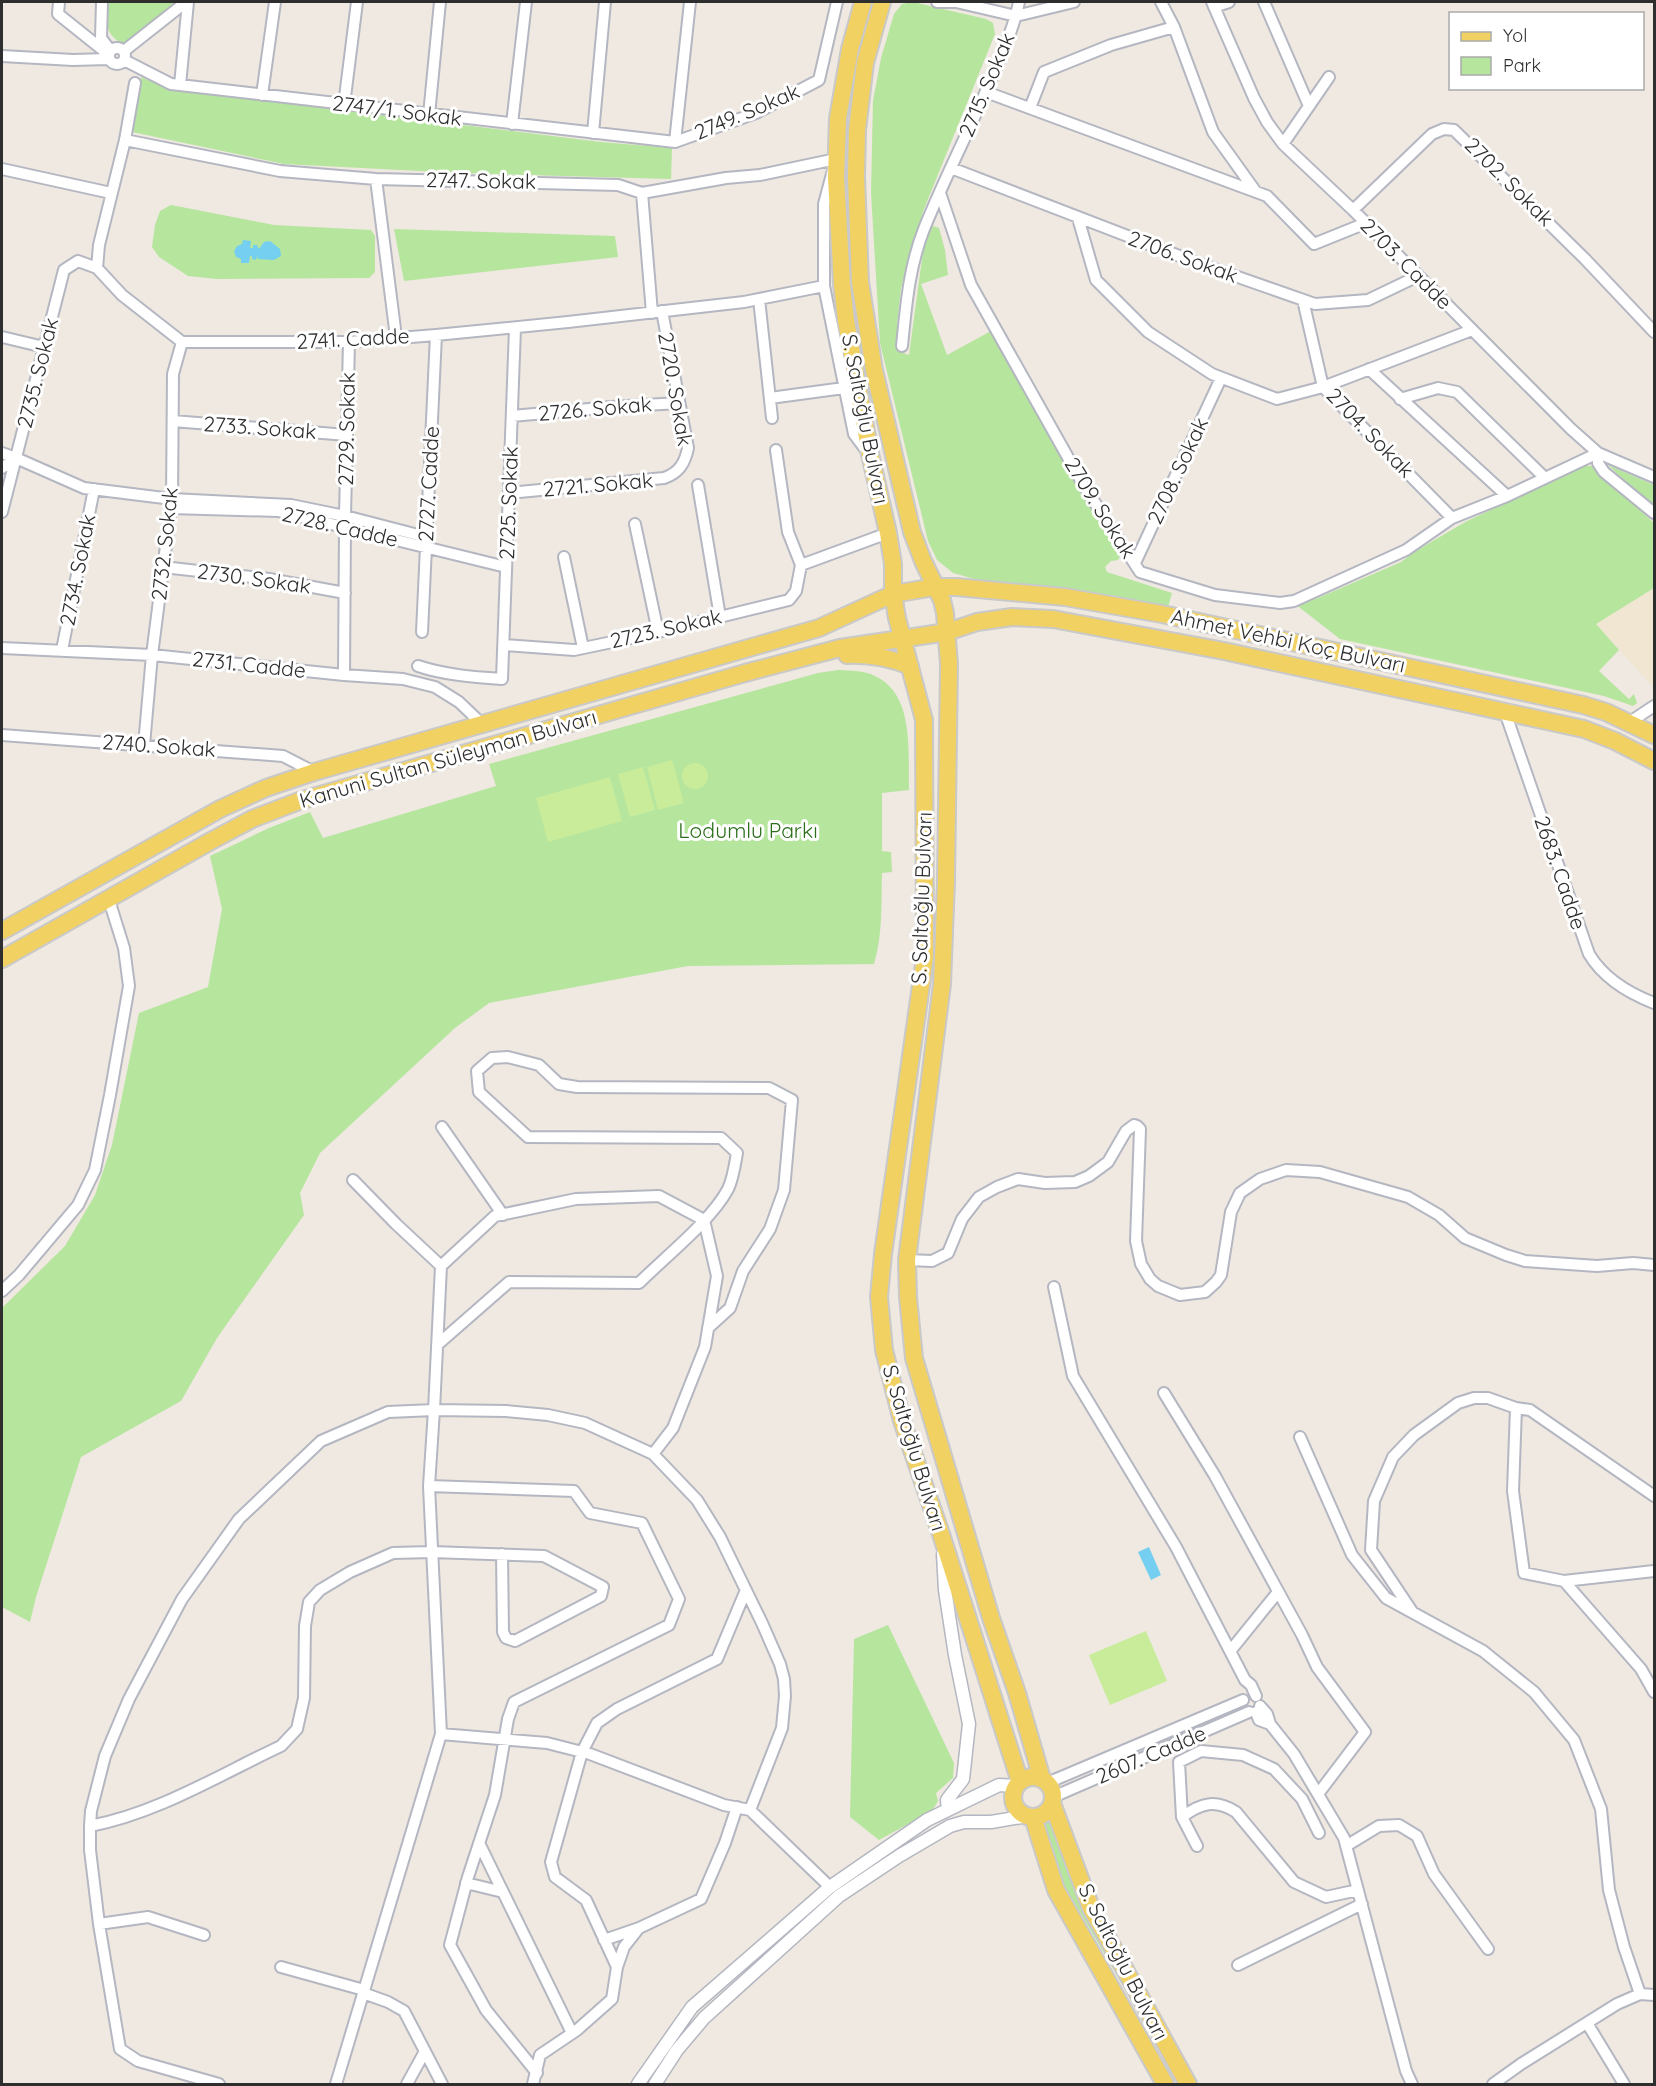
<svg xmlns="http://www.w3.org/2000/svg" width="1656" height="2086" viewBox="0 0 1656 2086" font-family="Quicksand,sans-serif">
  <style>
    .education { fill: #f0e6d1 }
    .green { fill: #b6e59e }
    .pitch { fill: #c9ec9a }
    .water { fill: #75cff0 }
    .lines { fill: none; stroke-linecap: round; stroke-linejoin: round }
    .minor-casing { stroke: #b4b7c1; stroke-width: 14 }
    .tertiary-casing { stroke: #b4b7c1; stroke-width: 15 }
    .primary-casing { stroke: #c9c9c9; stroke-width: 20 }
    .minor { stroke: #fff; stroke-width: 10 }
    .tertiary { stroke: #fff; stroke-width: 12 }
    .primary { stroke: #f2d163; stroke-width: 16 }
    .labels { text-anchor: middle; stroke-width: 6; stroke-linejoin: round; paint-order: stroke }
    .street-label { font-size: 21px; fill: #2e2e2e; stroke: #fff }
    .park-label { font-size: 21px; fill: #2c6e1b; stroke: #fff }
  </style>
  <rect width="100%" height="100%" fill="#efe9e1"/>
  <path class="education" d="M1654,588V688L1596,624Z"/>
  <path class="green" d="M106,2H177L128,43L122,44C103,32 107,21 106,2Z
    M913,2L986,19L993,23L995,34L924,209L901,288L897,325L898,351L909,355L925,237L930,225L939,228L945,250L948,275L921,284L947,355L991,331L1056,446L1121,554L1118,560L1111,561L1105,567L1107,572L1172,593L1167,611L1117,596L978,580L953,573L937,560L928,541L880,343L871,193L873,101L881,58L894,14L902,4Z
    M141,77L169,89L601,142L672,148L671,179L459,173L284,164L132,132Z
    M171,205L274,225L371,230L375,236V272L369,278L217,279L188,276L159,257L152,247L155,225L160,211Z
    M394,229L615,236L618,257L404,281Z
    M1608,465L1654,485V508Z
    M1585,466H1592L1654,523V588L1596,624L1619,650L1599,671L1629,699L1634,694L1637,703L1633,706L1604,696L1340,639L1295,604L1318,598L1401,562L1414,552L1467,521Z
    M838,670C851,671 864,670 875,676C915,694 908,754 909,790L882,793V851L891,852L892,872L882,873C881,904 883,934 874,964L688,966L489,1003L455,1028L320,1153L300,1193L304,1215L217,1338L181,1401L81,1457L36,1597L30,1622L2,1607V1308L65,1246L95,1195L112,1145L139,1013L208,987L222,909L210,856L269,828L310,812L323,838L496,786L489,764L818,673Z
    M888,1625L954,1763L953,1778L936,1793L938,1801L932,1811L879,1840L850,1817L854,1639Z
    M1051,1816L1180,2084L1059,1876L1042,1821Z"/>
  <path class="pitch" d="M672,760L684,803L658,810L647,767Z
    M682 776a13 13 0 1 1 26 0a13 13 0 1 1-26 0Z
    M643,767L655,810L630,817L618,774Z
    M610,777L622,821L548,842L536,798Z
    M1146,1631L1167,1681L1110,1705L1089,1655Z"/>
  <path class="water" d="M243,240L251,241L250,248H253V245H257L259,249L264,242L270,241L280,249L281,256L274,260L258,259L257,256L256,260L252,259V256H250L249,263H241V259L236,257L234,251L237,246L242,244Z
    M1149,1547L1161,1575L1151,1580L1138,1552Z"/>
  <g class="lines">
    <g class="minor-casing">
      <path id="minor" d="M59,2L58,14L108,54
        M102,2L101,38L110,50
        M937,2H956L1016,16L1074,2
        M1161,2L1174,27
        M1212,2L1254,98L1267,122L1283,144L1353,210L1571,429L1598,453L1654,477
        M1264,2L1309,106
        M1214,7L1229,2
        M109 56a8 8 0 1 1 16 0a8 8 0 1 1-16 0Z
        M124,51L186,2
        M2,56L73,60L108,59
        M124,60L171,84L675,142L756,113L819,80L837,2
        M135,83L125,140L99,245L97,268L122,295L182,342H349L436,335L568,322L744,302L824,286
        M180,85L188,2
        M986,92L1267,196L1314,244L1366,223
        M262,95L275,2
        M344,105L357,2
        M1030,108L1044,72L1111,45L1174,27L1213,132L1256,192
        M429,115L440,2
        M512,124L526,2
        M593,133L605,2
        M125,140L280,171L376,179L618,185L642,193L726,178L760,175L836,159L824,204V286L854,434L866,450
        M675,142L690,2
        M1283,144L1329,77
        M951,168L1195,262L1315,304L1368,300L1418,276
        M2,169L111,193
        M376,179L396,337
        M642,193L652,313
        M940,193L971,285L1084,486L1140,572L1215,595L1280,603L1294,601L1406,550L1452,518L1507,496L1598,453V463L1604,472L1654,513
        M1353,210L1432,134L1444,129L1454,130L1585,259L1654,332
        M1078,218L1096,280L1148,332L1212,374L1277,399L1323,387L1472,330
        M759,299L772,418
        M1303,300L1323,387L1452,518
        M2,337L44,347
        M902,346C906,306 909,267 924,229C945,177 971,127 993,75C1003,51 1014,27 1019,2
        M1369,369L1507,496
        M770,398L844,388
        M1400,399L1438,388L1457,392L1544,477
        M512,416L611,407L679,403
        M173,421L347,435
        M776,450L788,532L801,565
        M2,453L16,458L84,488L172,499L291,505L345,516L426,537
        M2,468L16,458
        M698,485L720,617
        M509,493L664,478C679,473 685,463 688,448L662,311
        M170,508L278,511L506,567
        M2,512L64,270L78,261L97,268
        M345,516L349,342
        M635,524L658,632
        M564,557L583,648
        M1135,563L1221,378
        M801,565L888,533
        M163,567L269,579L345,593
        M422,632L436,335
        M504,645L574,650L650,634L789,600L796,591L801,565
        M2,648L152,655L344,675L403,679L435,687L459,702L482,724
        M62,650L94,489
        M418,666C445,675 473,677 502,679L515,328
        M344,675L345,527
        M1505,712L1589,954C1604,979 1628,993 1654,1003
        M1630,722L1654,706
        M2,735L283,756L314,772
        M144,745L152,655L172,499L173,374L182,342
        M442,1127L503,1215
        M353,1180L396,1224L441,1266
        M907,1260L932,1261L948,1253L962,1219L979,1197L997,1187L1018,1179L1045,1183L1075,1182L1089,1176L1108,1162L1126,1131L1134,1125L1137,1126L1140,1129L1136,1241L1141,1264L1150,1279L1158,1286L1180,1295L1205,1292L1216,1282L1221,1275L1231,1212L1240,1193L1260,1179L1286,1170L1320,1172L1408,1197L1439,1215L1465,1238L1506,1255L1525,1261L1597,1266L1633,1263L1654,1265
        M1054,1287L1073,1376L1176,1547L1245,1680L1251,1685L1256,1696
        M2,1291L19,1275L78,1205L95,1170L110,1095L129,986L124,948L109,900
        M437,1345L509,1282L639,1283C665,1257 711,1221 728,1189C733,1179 735,1164 737,1153L721,1138L528,1137L479,1092L477,1071L492,1058L508,1057L539,1065L559,1084L577,1087L769,1088L792,1100L784,1190L770,1229L743,1271L730,1308L708,1328
        M1164,1393L1215,1476L1302,1635L1317,1667L1365,1732L1318,1794
        M1300,1437L1352,1555L1386,1598L1483,1651L1534,1692L1574,1740L1601,1809L1609,1890L1624,1947L1640,1994
        M429,1486L574,1491L590,1513L642,1523L679,1599L669,1625L514,1702L508,1719L495,1795L468,1877L450,1945L486,2010L537,2073
        M1654,1496L1530,1410L1516,1408L1513,1491L1524,1573L1564,1581L1654,1571
        M1564,1581L1641,1669L1654,1692
        M1411,1610L1371,1550L1374,1501L1393,1457L1414,1435L1458,1403L1474,1398H1488L1516,1408
        M1231,1650L1278,1592
        M1260,1706L1267,1714L1270,1724L1294,1754L1344,1838L1406,2071L1412,2084
        M1256,1712L1259,1720L1270,1724
        M441,1734L547,1743L590,1754L724,1805L750,1810
        M1047,1783L1243,1700
        M1053,1797L1249,1712
        M1182,1817L1179,1762L1201,1751L1243,1755L1274,1769L1302,1799L1319,1833
        M90,1826C158,1813 219,1775 281,1746L297,1729L304,1698L305,1626L309,1602L320,1590L350,1572L393,1553L432,1552L544,1556L603,1587L601,1596L515,1641L506,1638L503,1632L502,1554
        M479,1843L572,2033
        M1197,1846L1182,1817C1201,1803 1215,1799 1236,1812L1294,1882L1326,1897L1358,1890
        M1346,1846L1379,1826L1399,1825L1417,1836L1434,1874L1488,1949
        M466,1883L503,1892
        M99,1924L148,1917L204,1935
        M604,1940L639,1928
        M1238,1965L1362,1904
        M281,1967L364,1990
        M617,1967L624,1947L639,1928L701,1899L725,1843L737,1807
        M363,1993L388,2002L404,2011L442,2084
        M1587,2023L1624,2084
        M219,2084L138,2061L120,2049L99,1924L90,1850V1826L91,1811L105,1756L129,1699L182,1599L239,1519L321,1441L388,1412L434,1410L441,1266L495,1216L576,1199L659,1196L704,1220L717,1276L705,1347L673,1428L653,1454
        M336,2084L441,1734L429,1486L434,1410L506,1411L548,1415L585,1423L653,1454L697,1500L720,1537L762,1623L780,1664L784,1679L785,1696L782,1728L750,1810L830,1887
        M407,2084L424,2053
        M533,2084L540,2055L577,2030L612,1999L617,1967L586,1900L555,1877L551,1862L582,1752L597,1723L617,1709L717,1659L746,1590
        M1493,2084L1521,2064L1617,2004L1640,1994L1654,1995"/>
    </g>
    <g class="tertiary-casing">
      <path id="tertiary" d="M943,1554L945,1590L955,1655L969,1724L963,1779L947,1800L948,1809
        M638,2084L692,2007L830,1887L927,1820L999,1785L1017,1786
        M655,2084L677,2050L704,2018L839,1896L899,1856L950,1826L964,1822H991L1027,1816"/>
    </g>
    <g class="primary-casing">
      <path id="primary" d="M863,2L850,49L838,118L836,178L842,284L846,321L870,454L888,533L893,564V594L897,618L924,720L925,957L883,1254L879,1297L884,1350L902,1421L941,1534L1020,1782
        M882,2L865,63L857,130L856,177L860,282L874,370L912,532L923,561L942,600L945,613L949,664L946,881L942,984L907,1260L908,1297L914,1358L991,1618L1017,1693L1042,1779
        M847,655C869,654 890,658 910,666
        M2,931L220,809L266,788L314,772L819,628L893,594L935,587H956L1065,597L1162,614L1583,705L1606,712L1654,735
        M2,959L209,842L252,819L299,801L745,673L840,648L947,632L977,622L1012,617L1053,619L1224,651L1584,729L1615,741L1654,761
        M1013 1797a20 20 0 1 1 40 0a20 20 0 1 1-40 0Z
        M1052,1803L1091,1908L1188,2084
        M1033,1817L1056,1890L1165,2084"/>
    </g>
    <use href="#minor" class="minor"/>
    <use href="#tertiary" class="tertiary"/>
    <use href="#primary" class="primary"/>
  </g>
  <g class="labels">
    <g class="street-label">
      <text transform="translate(987 85) rotate(-67)" y="7">2715. Sokak</text>
      <text transform="translate(397 111) rotate(7)" y="7">2747/1. Sokak</text>
      <text transform="translate(747 112) rotate(-23)" y="7">2749. Sokak</text>
      <text transform="translate(481 181) rotate(1)" y="7">2747. Sokak</text>
      <text transform="translate(1509 182) rotate(45)" y="7">2702. Sokak</text>
      <text transform="translate(1183 257) rotate(20)" y="7">2706. Sokak</text>
      <text transform="translate(1406 264) rotate(45)" y="7">2703. Cadde</text>
      <text transform="translate(353 339) rotate(-3)" y="7">2741. Cadde</text>
      <text transform="translate(38 373) rotate(-76)" y="7">2735. Sokak</text>
      <text transform="translate(675 389) rotate(80)" y="7">2720. Sokak</text>
      <text transform="translate(595 409) rotate(-5)" y="7">2726. Sokak</text>
      <text transform="translate(865 419) rotate(79)" y="7">S. Saltoğlu Bulvarı</text>
      <text transform="translate(260 428) rotate(4)" y="7">2733. Sokak</text>
      <text transform="translate(347 429) rotate(-89)" y="7">2729. Sokak</text>
      <text transform="translate(1370 433) rotate(46)" y="7">2704. Sokak</text>
      <text transform="translate(1178 471) rotate(-65)" y="7">2708. Sokak</text>
      <text transform="translate(429 484) rotate(-87)" y="7">2727. Cadde</text>
      <text transform="translate(598 485) rotate(-5)" y="7">2721. Sokak</text>
      <text transform="translate(509 503) rotate(-88)" y="7">2725. Sokak</text>
      <text transform="translate(1100 508) rotate(58)" y="7">2709. Sokak</text>
      <text transform="translate(340 527) rotate(13)" y="7">2728. Cadde</text>
      <text transform="translate(165 544) rotate(-84)" y="7">2732. Sokak</text>
      <text transform="translate(78 570) rotate(-79)" y="7">2734. Sokak</text>
      <text transform="translate(254 579) rotate(8)" y="7">2730. Sokak</text>
      <text transform="translate(666 629) rotate(-13)" y="7">2723. Sokak</text>
      <text transform="translate(1288 641) rotate(12)" y="7">Ahmet Vehbi Koç Bulvarı</text>
      <text transform="translate(249 665) rotate(6)" y="7">2731. Cadde</text>
      <text transform="translate(159 746) rotate(4)" y="7">2740. Sokak</text>
      <text transform="translate(448 759) rotate(-16)" y="7">Kanuni Sultan Süleyman Bulvarı</text>
      <text transform="translate(1560 873) rotate(71)" y="7">2683. Cadde</text>
      <text transform="translate(922 898) rotate(-88)" y="7">S. Saltoğlu Bulvarı</text>
      <text transform="translate(914 1448) rotate(73)" y="7">S. Saltoğlu Bulvarı</text>
      <text transform="translate(1151 1755) rotate(-23)" y="7">2607. Cadde</text>
      <text transform="translate(1123 1962) rotate(63)" y="7">S. Saltoğlu Bulvarı</text>
    </g>
    <g class="park-label">
      <text x="748" y="838">Lodumlu Parkı</text>
    </g>
  </g>
  <rect width="1656" height="2086" fill="none" stroke="#2e2e2e" stroke-width="6"/>
  <rect x="1449" y="12" width="195" height="78" fill="#ffffff" stroke="#ababab" stroke-width="1.5"/>
  <rect x="1461" y="32" width="30" height="9" fill="#f2d163" stroke="#ababab" stroke-width="1.5"/>
  <text x="1503" y="42" font-size="18" fill="#2e2e2e">Yol</text>
  <rect x="1461" y="57" width="30" height="18" fill="#b6e59e" stroke="#ababab" stroke-width="1.5"/>
  <text x="1503" y="72" font-size="18" fill="#2e2e2e">Park</text>
</svg>
